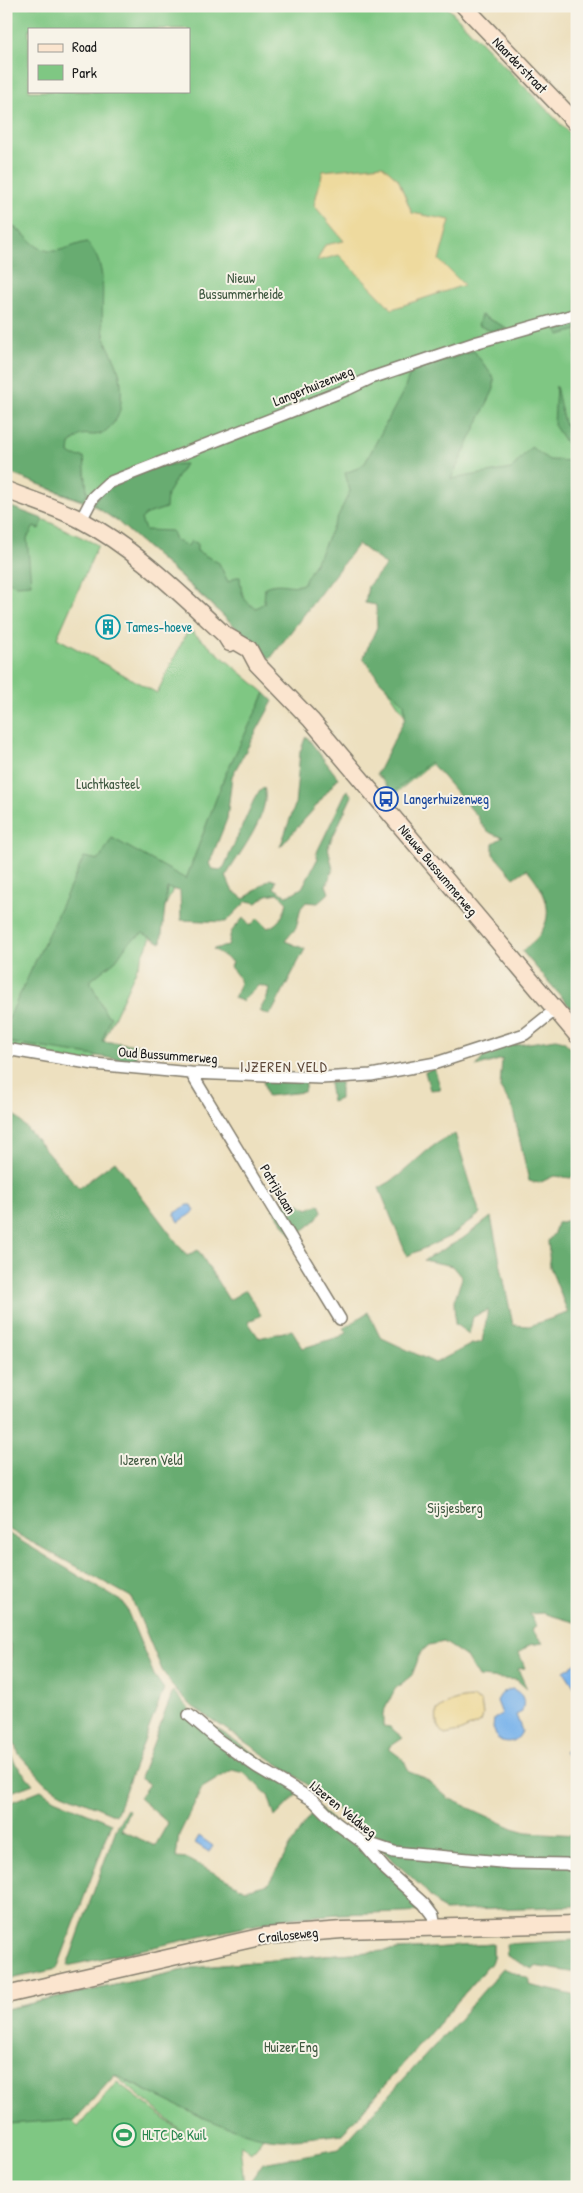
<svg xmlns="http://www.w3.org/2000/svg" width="583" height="2193" viewBox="0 0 583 2193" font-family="'Patrick Hand',sans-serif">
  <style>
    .green { fill: #7fc783; stroke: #4e7250; fill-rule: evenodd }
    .forest { fill: #67ac71; stroke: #426446 }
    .sand { fill: #eeda9e; stroke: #857b5d }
    .water { fill: #7ab4eb; stroke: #4b6884 }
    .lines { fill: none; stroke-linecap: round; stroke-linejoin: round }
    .street-casing { stroke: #847e6e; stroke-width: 14 }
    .secondary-casing { stroke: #847e6e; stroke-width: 19 }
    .street { stroke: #fff; stroke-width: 11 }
    .secondary { stroke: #fbe5cf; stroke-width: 16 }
    .labels { text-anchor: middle; stroke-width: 4; stroke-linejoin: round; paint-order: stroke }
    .street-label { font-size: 14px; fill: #1c1c1c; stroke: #f7f3e8 }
    .park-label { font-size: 14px; fill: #3f5840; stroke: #f7f3e8 }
    .culture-label { font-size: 14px; fill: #0d838f; stroke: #f7f3e8; text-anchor: start }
    .transit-label { font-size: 14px; fill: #164399; stroke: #f7f3e8; text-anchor: start }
    .leisure-label { font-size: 14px; fill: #27864d; stroke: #f7f3e8; text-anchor: start }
    .neighbourhood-label { font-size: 15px; letter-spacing: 1px; fill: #5f4a3b; stroke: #f7f3e8 }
  </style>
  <rect width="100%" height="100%" fill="#f7f3e8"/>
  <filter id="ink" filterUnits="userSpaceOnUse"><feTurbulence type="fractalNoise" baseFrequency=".02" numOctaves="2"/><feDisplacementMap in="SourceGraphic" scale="10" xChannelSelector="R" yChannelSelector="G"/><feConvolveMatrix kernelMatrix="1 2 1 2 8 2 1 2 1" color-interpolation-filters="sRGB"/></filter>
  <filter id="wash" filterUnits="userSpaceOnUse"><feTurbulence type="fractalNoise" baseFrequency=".0096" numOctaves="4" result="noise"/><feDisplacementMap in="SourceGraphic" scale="20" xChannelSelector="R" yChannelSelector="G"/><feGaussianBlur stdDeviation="1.12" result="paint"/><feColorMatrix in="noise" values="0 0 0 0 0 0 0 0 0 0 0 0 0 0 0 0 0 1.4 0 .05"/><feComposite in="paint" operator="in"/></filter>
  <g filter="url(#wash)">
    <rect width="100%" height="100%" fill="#ede0bf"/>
    <path class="green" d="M6,6H446L577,141V835L432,763L395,794L380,775L407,719L375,670L474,354L267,655L121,524L95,506L50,489L70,444L76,439L32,317L6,300ZM29,29H189V91H29Z
      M6,340C13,350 13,359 6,370Z
      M6,506L42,521L45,520L98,545L57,638L157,693L188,630H190L265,693L186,879L179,876L92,1066L6,1046Z
      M493,1944V1957L491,1963L342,2134L263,2137L251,2153L240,2144L244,2187H6V2009L193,1968L324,1955ZM114,2075L183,2132V2133L117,2082L78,2127L73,2122ZM126,2081L255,2134L201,2117Z"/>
    <path class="forest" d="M6,225C24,226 30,249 49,251C62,252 75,244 87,242C112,271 98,301 104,334C106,345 113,354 117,365C121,377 122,388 121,399C121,406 120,412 117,418C112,426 104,435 94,435C90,435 85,434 82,435C78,436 73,442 70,444L69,453L74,456L84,457L87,492L86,496L81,500L6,472V370C13,359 12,350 6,340Z
      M481,315L507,328L493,332L478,325Z
      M577,320V330L560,335L554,327Z
      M474,351L494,378V389L451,479L511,469L531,447L549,460L577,461V1015L522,951C528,946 536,940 540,934C556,911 543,888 527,869L514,878L493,854V843L503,837C491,835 482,829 478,817L430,762L393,793L377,774L405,718L404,703L380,681L363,658L377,627L376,605L365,603L368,586L386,565L358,544L270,659L191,586L118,522L95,506L94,501L115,481L163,465L185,464L167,494L166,508L147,514L141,519L145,530L172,531L175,540L188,546L191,541L197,543V551L219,563L228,582L236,577H240C241,591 242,602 256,608L264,603L265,587C281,580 290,589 303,584L320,554L350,491L345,473L358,468L365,463L404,390L411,371Z
      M556,386L564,423L577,435V445L566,443L554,425Z
      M6,505L43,519L39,529L34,527L27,538L31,584L16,585L6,581Z
      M265,693L273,701L232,776L227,819L209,864L213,869L220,870L224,867L256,795L264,787C272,813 239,853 226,876L232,890L244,899L270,879L276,881L274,888L287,896L302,888L318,858L316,854L347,790L352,796L328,847L333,870L326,885L329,893L318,903L306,902L301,908L296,928L285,941L305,949L272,1012L269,1015L259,1011L267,998L269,988L259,985L242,1001L234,998C242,982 242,980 230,967L232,962L213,949L228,946L231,932L244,917L250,926L258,918L268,928C280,923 284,915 287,902L278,893L267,895L257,903L247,901L226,922L181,920L180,891L167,888L161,943L143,933L128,943L116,960L90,981L106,1014L111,1017L102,1041L138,1045L135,1062L6,1042V1024L84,857L99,860L112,838L186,879L225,775Z
      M306,736L338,778L313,810L280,847L295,805L300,752Z
      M556,1039L564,1041L577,1055V1171L571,1178L554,1176L539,1183L529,1181L512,1106L500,1088L502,1059L476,1067L487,1052L509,1046Z
      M434,1068L441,1089L430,1090L425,1072Z
      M307,1080L304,1092L267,1096L263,1081Z
      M340,1082V1099L332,1102L329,1083Z
      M6,1105L79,1188L115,1161L187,1256L198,1250L229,1300L246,1290L261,1315L248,1322L259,1338L292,1330L303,1348L339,1337L347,1333L344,1328L368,1312L380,1337L435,1363L472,1344L482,1342L488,1310L473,1317L469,1334L455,1324L454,1301L462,1278L452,1266L424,1260L462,1239L491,1217L513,1325L529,1326L568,1313L550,1267L548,1241L554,1233L557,1223L577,1218V1623L543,1613L530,1614L536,1626L532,1630L543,1643L529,1645L519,1653L525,1668L518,1669L527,1689L517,1680L478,1677L465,1656L444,1642L429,1645L421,1652L412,1675L395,1689L383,1713V1726L390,1727L403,1738L388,1748L404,1760L409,1772L425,1778L448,1798L513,1828L527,1832L577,1835L576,1906L444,1911L422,1887L334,1806L300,1779L193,1707L176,1691L162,1670L131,1597L6,1528Z
      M455,1134L480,1214L451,1236L407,1256L379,1188C409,1174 423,1146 455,1134Z
      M291,1199L308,1209L319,1204L322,1211L316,1220L300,1233L299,1245L272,1208Z
      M6,1532L124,1603L154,1675L164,1689L116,1815L58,1791L46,1783L19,1754L9,1733L11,1646L6,1636Z
      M173,1691L191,1711L304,1787L275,1817L268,1795L244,1773L232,1770L202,1788L179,1835L176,1858L188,1859L246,1890L268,1884C284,1858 298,1830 317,1806L432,1911L339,1914L282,1919L67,1966L116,1829L127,1809L129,1810L121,1830L155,1846L168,1823L139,1798L149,1784L140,1778Z
      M6,1746L15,1763L33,1784L6,1794Z
      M41,1790L54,1799L112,1823L57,1969L6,1980V1804Z
      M577,1940V1973L534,1966L532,1969L507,1956L506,1944Z
      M493,1944V1957L491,1963L342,2134C316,2137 287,2142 262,2137C210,2125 162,2098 115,2075L73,2122L64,2120L6,2124V2009L193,1968L324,1955Z
      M503,1968L529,1979V1985L577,1996V2187H246L263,2163L339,2149L460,2018Z"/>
    <path class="sand" d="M382,165L398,179L412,213L450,220L439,260L464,285L392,309L339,255L317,261L325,245L344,241L314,205L323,171Z
      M473,1698L481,1702L483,1715L481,1722L459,1732L445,1735C436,1728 436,1721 437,1711C449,1701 458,1699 473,1698Z"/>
    <path class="water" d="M188,1205H192L195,1211L179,1222L174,1213Z
      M577,1663V1691L564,1671Z
      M513,1689C524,1695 525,1700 522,1712L516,1715L522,1731C517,1743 508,1744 497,1739L493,1727L494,1719L502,1714L497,1701C501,1693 504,1690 513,1689Z
      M577,1741V1767L564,1752Z
      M199,1836L213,1846L209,1852L195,1843Z"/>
  </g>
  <g filter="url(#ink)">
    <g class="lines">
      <g class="street-casing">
        <path id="street" d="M81,520L93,497L108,483L348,389L371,378L478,342L577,314
          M6,1049L94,1064L191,1073L321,1078L371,1075L436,1063L525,1034L555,1010
          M191,1073L340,1319
          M189,1715L217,1739L257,1767L313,1800L336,1823L362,1842L385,1869L424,1904L433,1916L435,1927
          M364,1842L394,1852L511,1863L566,1864L577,1867"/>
      </g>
      <g class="secondary-casing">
        <path id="secondary" d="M464,6L577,124
          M6,490C31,500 58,508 81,520C136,549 180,594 225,635L230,643
          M225,635L249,649L257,664L311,720L577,1035
          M6,1995L264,1936L342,1930L577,1924"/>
      </g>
      <use href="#street" class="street"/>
      <use href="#secondary" class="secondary"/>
    </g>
  </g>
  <defs>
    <g id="building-ring" transform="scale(1.25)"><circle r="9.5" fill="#f7f3e8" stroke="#0f9aa8" stroke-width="1.5"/><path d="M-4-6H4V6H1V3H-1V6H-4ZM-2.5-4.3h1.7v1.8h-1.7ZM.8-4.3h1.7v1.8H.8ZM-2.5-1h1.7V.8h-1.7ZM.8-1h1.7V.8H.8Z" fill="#0f9aa8"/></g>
    <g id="bus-ring" transform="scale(1.25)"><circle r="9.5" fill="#f7f3e8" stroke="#1a4fb4" stroke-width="1.5"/><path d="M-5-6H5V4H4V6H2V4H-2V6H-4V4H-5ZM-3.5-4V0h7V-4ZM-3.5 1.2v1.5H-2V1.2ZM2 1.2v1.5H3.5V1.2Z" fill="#1a4fb4"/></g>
    <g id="stadium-ring" transform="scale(1.25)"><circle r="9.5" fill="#f7f3e8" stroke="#2e9e5b" stroke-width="1.5"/><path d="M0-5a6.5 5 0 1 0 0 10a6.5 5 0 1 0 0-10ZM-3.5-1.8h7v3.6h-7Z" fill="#2e9e5b"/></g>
  </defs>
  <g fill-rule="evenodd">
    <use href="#building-ring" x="108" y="627"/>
    <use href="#bus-ring" x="386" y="799"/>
    <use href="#stadium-ring" x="124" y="2135"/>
  </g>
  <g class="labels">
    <g class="street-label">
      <text transform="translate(520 65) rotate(46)" y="5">Naarderstraat</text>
      <text transform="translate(313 386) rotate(-22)" y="5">Langerhuizenweg</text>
      <text transform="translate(438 870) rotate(50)" y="5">Nieuwe Bussummerweg</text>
      <text transform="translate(168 1055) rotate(4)" y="5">Oud Bussummerweg</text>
      <text transform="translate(278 1189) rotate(59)" y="5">Patrijslaan</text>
      <text transform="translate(343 1809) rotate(39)" y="5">IJzeren Veldweg</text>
      <text transform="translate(288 1935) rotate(-6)" y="5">Crailoseweg</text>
    </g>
    <g class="park-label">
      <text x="241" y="283">Nieuw<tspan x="241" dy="16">Bussummerheide</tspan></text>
      <text x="108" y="789">Luchtkasteel</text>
      <text x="151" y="1465">IJzeren Veld</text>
      <text x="455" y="1513">Sijsjesberg</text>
      <text x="291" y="2052">Huizer Eng</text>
    </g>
    <g class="culture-label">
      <text x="126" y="632">Tames-hoeve</text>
    </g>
    <g class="transit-label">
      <text x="404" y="804">Langerhuizenweg</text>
    </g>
    <g class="leisure-label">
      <text x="142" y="2140">HLTC De Kuil</text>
    </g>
    <g class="neighbourhood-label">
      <text x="284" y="1072">IJZEREN VELD</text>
    </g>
  </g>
  <rect width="583" height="2193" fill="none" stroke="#f7f3e8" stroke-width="25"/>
  <rect x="28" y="28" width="162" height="65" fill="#f7f3e8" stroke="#9f9d96"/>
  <rect x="38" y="44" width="25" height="8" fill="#fbe5cf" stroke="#9f9d96"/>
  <text x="72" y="52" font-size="15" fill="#1c1c1c">Road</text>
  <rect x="38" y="65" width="25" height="15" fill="#7fc783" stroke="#9f9d96"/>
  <text x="72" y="78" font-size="15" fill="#1c1c1c">Park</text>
</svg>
